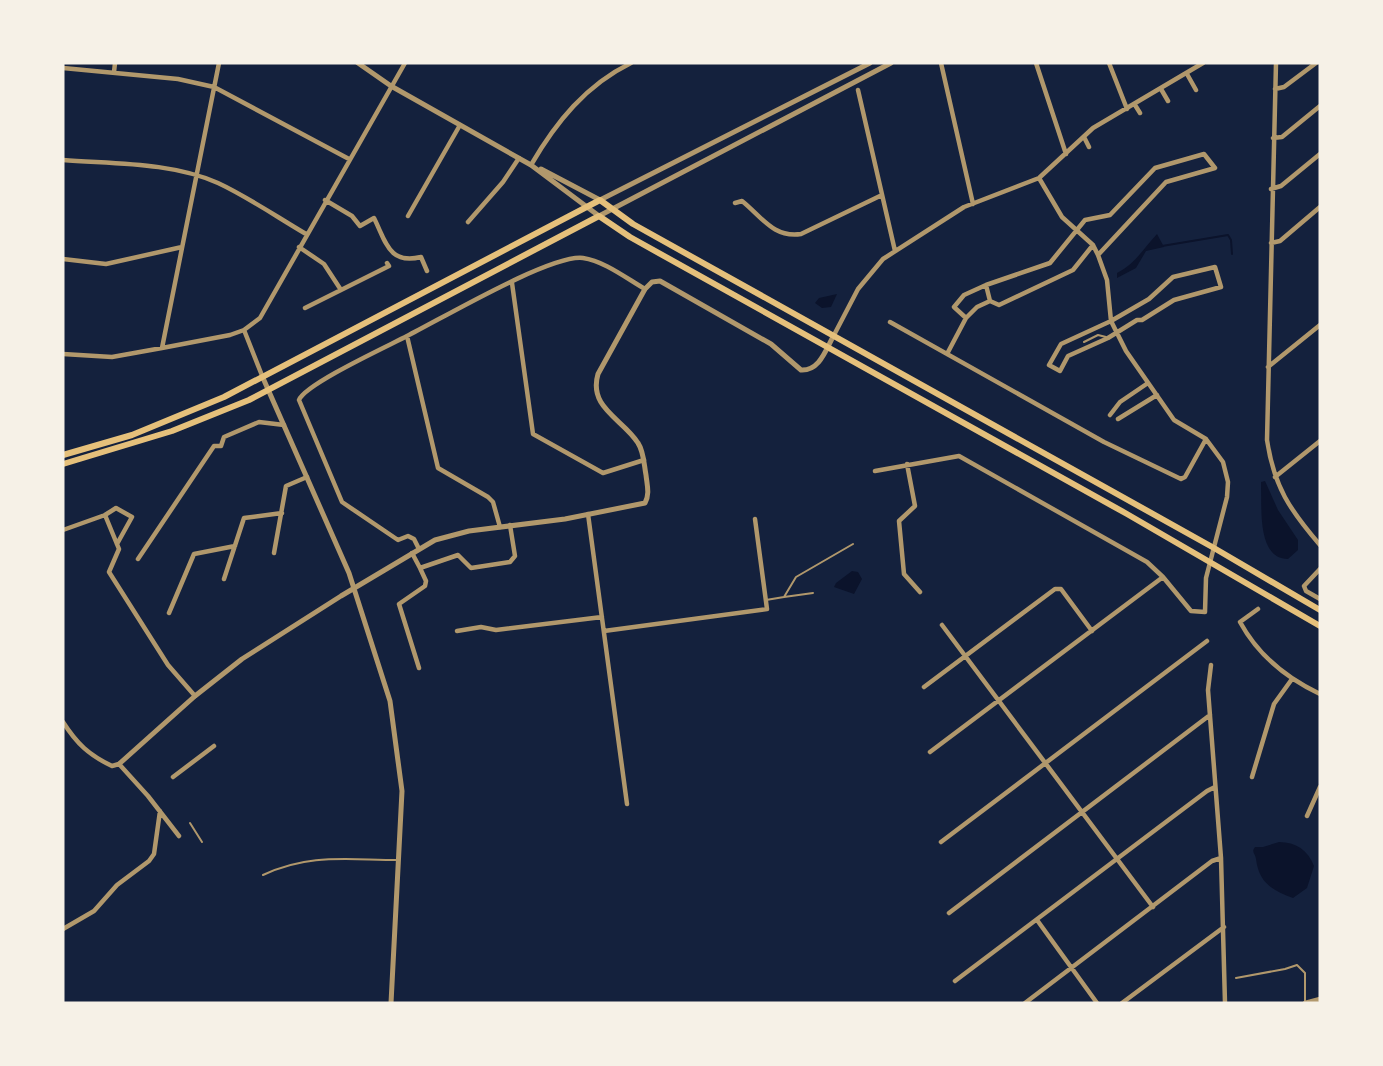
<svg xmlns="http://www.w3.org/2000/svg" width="1383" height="1066" viewBox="0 0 1383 1066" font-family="Raleway,sans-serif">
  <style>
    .water { fill: #0b132b }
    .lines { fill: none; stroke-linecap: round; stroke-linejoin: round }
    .stream { stroke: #0b132b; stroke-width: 2 }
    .service { stroke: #b1986c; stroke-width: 2 }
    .minor { stroke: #b1986c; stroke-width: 4.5 }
    .tertiary { stroke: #b1986c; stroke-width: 5 }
    .secondary { stroke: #e5c07b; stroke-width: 6 }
  </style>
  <rect width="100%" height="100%" fill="#14213d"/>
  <path class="water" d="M1157,234L1164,247L1146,251L1136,268L1117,278V273C1135,264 1143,249 1157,234Z
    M837,294L831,307L822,308L815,303L819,298Z
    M1265,481L1278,510L1298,540V550L1288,559C1257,559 1262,508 1261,488V482Z
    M852,571L858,572L862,579L854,594L834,587L836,583Z
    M1279,842C1296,842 1308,850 1314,866L1307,888L1293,898C1272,890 1259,883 1256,859C1255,853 1251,852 1255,847H1263Z"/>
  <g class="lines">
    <path class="stream" d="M1162,246L1228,235L1231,240L1232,254"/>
    <path class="service" d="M1084,342L1098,335L1106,337
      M784,597L813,593
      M766,600L784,597L796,577L853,544
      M190,823L202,842
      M263,875C309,853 348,860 398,860
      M1236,978L1285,969L1297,965L1305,973V1002"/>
    <path class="minor" d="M941,63L973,204
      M1036,63L1066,154
      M1109,63L1127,109
      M1276,63L1267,440C1274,487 1290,510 1320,545
      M63,68L178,79L214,87L349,159
      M114,72L115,63
      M1187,74L1196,90
      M1161,89L1168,101
      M1275,89L1284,87L1316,63
      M858,90L895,251
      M1135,105L1140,113
      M1084,137L1089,147
      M1273,138L1282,137L1320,106
      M63,160C113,164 171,162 218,183C248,197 277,217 306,234
      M531,165C556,122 586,85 631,63
      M1271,189L1281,186L1320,154
      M325,200L352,216L360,226L374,218C386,242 389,265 421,257L427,271
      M735,203L742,201C762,217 773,238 801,234L882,195
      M408,216L460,125
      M468,222L503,182L519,158
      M1271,243L1280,241L1320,207
      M1093,245L1073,270L999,305L990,301L977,307L966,318L954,307L964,295L986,285L1050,263L1085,220L1110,215L1155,168L1204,154L1215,168L1166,182L1098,255
      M299,247L324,264L341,290
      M63,259L106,264L182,247
      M1215,267L1221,287L1174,300L1142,320H1137L1108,338L1068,356L1060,371L1049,365L1061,344L1111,321L1149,299L1173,277Z
      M512,283L533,434L603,473L644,460
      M986,285L990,301
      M305,308L389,266L387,263
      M890,322L1104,442L1181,479L1185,477L1206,439
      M244,330L263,378
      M834,335L858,289L883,259L964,207L1039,178L1093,128L1203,63
      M407,336C441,319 551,254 583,258C604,261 626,278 645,289
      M162,348L219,63
      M63,354L112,357L162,348L230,335L244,330L260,318L405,63
      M947,354L966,318
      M1268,367L1320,325
      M1110,415L1120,402L1148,383
      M1118,419L1157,395
      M907,464L915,506L899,521L904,574L920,592
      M875,471L959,456L1147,562L1163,577L1191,611L1205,612L1206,578L1227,497L1228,482L1223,462L1206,439L1174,420L1126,351L1111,321L1107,280L1098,255L1093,245L1062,217L1039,178
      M1275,477L1320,441
      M588,514L627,804
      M105,515L116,508L132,517L117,544
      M63,530L105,515L119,549L109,572L168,665L195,696
      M419,549L414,539L408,536L398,540L342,502L299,400C305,384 388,346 407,336L438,468L488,497L493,502L500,527
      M274,553L286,486L307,477
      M412,553L420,568
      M138,559L214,446H221L224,437L259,422L284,425
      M1320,569L1304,586L1306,591L1320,599
      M224,579L244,518L282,513
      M1258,609L1240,622C1258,655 1286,678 1320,694
      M169,613L194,554L235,546
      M942,625L1153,907
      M457,631L481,627L496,630L602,617
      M604,631L767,609L755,519
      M1211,665L1208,690L1221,858L1225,1003
      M419,668L399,604L425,586L426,581L420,568L458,555L471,568L510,562L515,556L510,525
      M924,687L1055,589H1061L1092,631
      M63,722C77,744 89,755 112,766L119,764L148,796L179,836
      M930,752L1163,577
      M173,777L214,746
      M1252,777L1274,704L1292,679
      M1307,816L1320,787
      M941,842L1207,641
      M949,913L1210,715
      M1037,920L1097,1003
      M63,929L94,911L117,885L149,861L154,854L160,811
      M955,981L1207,791L1215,787
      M1025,1003L1212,861L1221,858
      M1122,1003L1224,927
      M1305,1003L1320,999"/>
    <path class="tertiary" d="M358,63L391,86L531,165L599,216L891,63
      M541,169L600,200L870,63
      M263,378L349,573L390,701L402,791L391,1003
      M119,764L195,696L242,659L341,596L435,540L469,531L565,519L645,503C650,494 647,485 646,475C644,465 644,452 638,443C623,419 588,408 598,374L645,289L652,282L660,281L771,344L801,370C820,371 826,349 834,335"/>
    <path class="secondary" d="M63,455L132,435L224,397L600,200L633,224L1214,548L1320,610
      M63,464L172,431L249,400L599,216L630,237L1127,514L1320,626"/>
  </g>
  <rect width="1383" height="1066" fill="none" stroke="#f6f1e7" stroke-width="129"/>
</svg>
